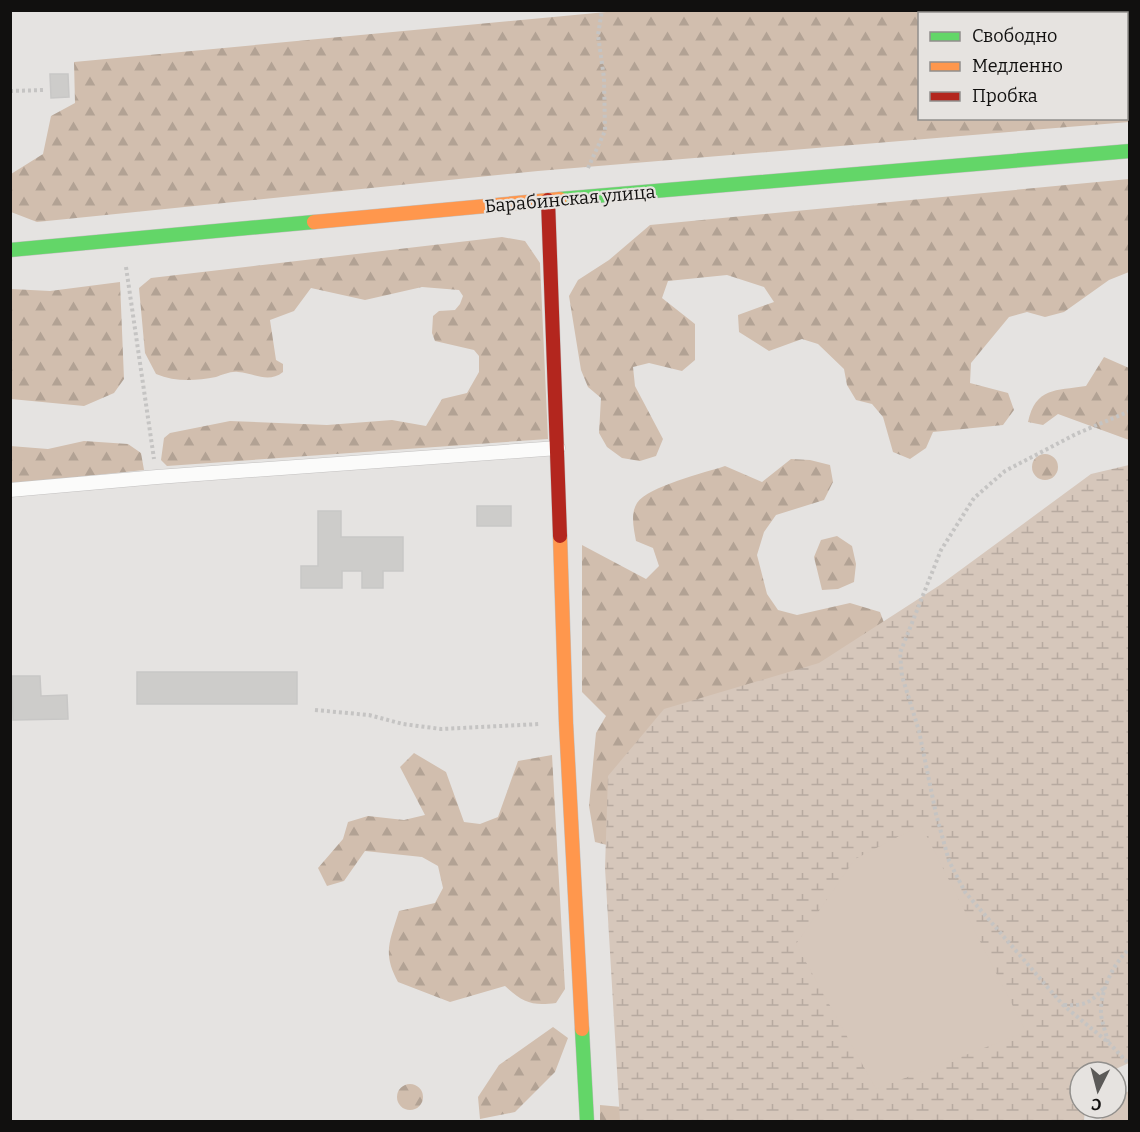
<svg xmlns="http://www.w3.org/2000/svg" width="1140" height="1132" viewBox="0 0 1140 1132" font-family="Bitter,serif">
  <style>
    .forest { fill: url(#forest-firs); fill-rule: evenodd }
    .wetland { fill: url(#wetland-marsh) }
    .pitch { fill: #d6c7bb }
    .building { fill: #cdccca; stroke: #c8c7c6; stroke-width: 1.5 }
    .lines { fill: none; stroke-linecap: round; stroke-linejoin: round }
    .lane-casing { stroke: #c3c1c0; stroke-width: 15 }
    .fast-casing { stroke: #c3c1c0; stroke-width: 15 }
    .slow-casing { stroke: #c3c1c0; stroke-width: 15 }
    .jam-casing { stroke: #c3c1c0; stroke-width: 15 }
    .path { stroke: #c5c4c3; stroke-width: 4; stroke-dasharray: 3 3; stroke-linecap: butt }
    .lane { stroke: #fbfbfa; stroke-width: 14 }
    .fast { stroke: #63d668; stroke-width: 14 }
    .slow { stroke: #ff974d; stroke-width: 14 }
    .jam { stroke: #b3261e; stroke-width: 14 }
    .labels { text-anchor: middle; stroke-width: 4.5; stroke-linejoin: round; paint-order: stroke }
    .street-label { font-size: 18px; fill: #11100f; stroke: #e6e3e0 }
  </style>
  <defs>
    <pattern id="forest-firs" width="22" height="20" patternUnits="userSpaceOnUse" patternTransform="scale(1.5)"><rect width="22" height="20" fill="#d1beae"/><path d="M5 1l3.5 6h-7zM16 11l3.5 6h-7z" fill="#b2a294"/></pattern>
    <pattern id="wetland-marsh" width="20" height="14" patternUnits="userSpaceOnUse" patternTransform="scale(1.5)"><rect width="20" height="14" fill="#d6c7bb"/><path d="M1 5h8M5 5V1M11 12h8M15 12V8" fill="none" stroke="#b7aaa0"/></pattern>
  </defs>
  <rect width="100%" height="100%" fill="#e5e3e1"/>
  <path class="forest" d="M617,11H1129V122L538,171L37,222L11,212V174L43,154L51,116L75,103L74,62ZM920,14H1126V118H920Z
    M1129,179V272L1109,280L1064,312L1045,317L1027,312L1009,317L971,363L970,383L1008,393L1014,410L1003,425L933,432L926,448L910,459L893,452L883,417L872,404L856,400L847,385L844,369L818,344L802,339L769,351L739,332L738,315L774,302L764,287L727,275L668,281L662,298L695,324V360L682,371L649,363L633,367L635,386L663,439L656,456L640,461L622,458L607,447L599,433L601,398L588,387L581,370L569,296L578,280L609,260L650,225Z
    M502,237L525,241L540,263L548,439L167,466L161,460L164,438L170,433L230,421L327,425L392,420L426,426L442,399L467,393L479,372V356L474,350L435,341L432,333L433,316L439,311L455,310L460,304L463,296L459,290L422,287L365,300L311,288L294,311L270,320L276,360L283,364V372C268,384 254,373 238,372C231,371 222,375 216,377C195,381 175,382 156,374L145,353L139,288L151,278Z
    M120,282L124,379L114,393L84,406L11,399V289L50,291Z
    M1104,357L1129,368V440L1058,414L1043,425L1028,422C1036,387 1055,391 1086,386Z
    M84,441L128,444L141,453L144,470L11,484L10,446L48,449Z
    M1032 467a13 13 0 1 1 26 0a13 13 0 1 1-26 0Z
    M791,459L810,460L830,465L833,482L824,500L776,515L764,532L757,555L767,594L778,610L797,615L850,603L880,612L886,628L611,846L595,842L589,806L596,733L606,716L582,692V545L646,579L659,566L653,548L636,541C634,529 630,514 637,503C649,486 704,473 725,466L762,482Z
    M837,536L852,546L856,564L854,582L838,589L822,590L814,557L821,540Z
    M414,753L446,772L464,822L480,824L498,817L518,761L552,755L565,989L556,1003C532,1006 523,1003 505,986L450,1002L398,982C382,953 390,941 399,911L435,903L443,888L438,866L422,857L365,851L344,881L327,886L318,868L343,839L348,822L368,816L404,820L425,815L400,767Z
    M553,1027L568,1038L555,1072L515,1112L480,1119L478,1097L499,1065Z
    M397 1097a13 13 0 1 1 26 0a13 13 0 1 1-26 0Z
    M600,1105L633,1108L645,1121H600Z"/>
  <path class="wetland" d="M1129,465V1063L1109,1072H1080V1108H1085L1084,1121H620L605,868L608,776L664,709L819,663L940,585L1091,474Z"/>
  <path class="pitch" d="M921,825L1026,1032L876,1089L796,944L855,859Z
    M1129,1091V1121H1100L1110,1108H1116C1116,1097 1120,1095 1129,1091Z"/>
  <path class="building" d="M50,74H68L69,97L51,98Z
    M477,506H511V526H477Z
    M318,511H341V537H403V571H383V588H362V571H342V588H301V566H318Z
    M137,672H297V704H137Z
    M12,676H40L41,696L67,695L68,719L13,720Z"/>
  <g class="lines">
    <g class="lane-casing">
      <path id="lane" d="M10,490L157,477L558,448"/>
    </g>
    <g class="fast-casing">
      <path id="fast" d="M560,199L1130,151
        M10,250L314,222
        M582,1029L587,1122"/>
    </g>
    <g class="slow-casing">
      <path id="slow" d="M314,222L560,199
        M560,536L566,723L582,1029"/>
    </g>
    <g class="jam-casing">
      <path id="jam" d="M548,200L560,536"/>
    </g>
    <path class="path" d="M10,91L44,90
      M588,168L605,131L604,78L598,35L602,10
      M126,267L154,459
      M1130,411L1076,434L1005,471L974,498L941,550L900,653L902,676L919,731L936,814L949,861L965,892L1063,1005L1109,1043L1130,1065
      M315,710L369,715L403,724L441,729L540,724
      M1064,1005C1085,1006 1090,1003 1104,988
      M1108,1042C1106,1033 1102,1023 1101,1014C1100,990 1113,964 1130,948"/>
    <use href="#lane" class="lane"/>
    <use href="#fast" class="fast"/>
    <use href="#slow" class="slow"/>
    <use href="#jam" class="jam"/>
  </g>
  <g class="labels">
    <g class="street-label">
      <text transform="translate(570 199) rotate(-5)" y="6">Барабинская улица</text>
    </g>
  </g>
  <rect width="1140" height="1132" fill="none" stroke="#11100f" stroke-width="24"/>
  <rect x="918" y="12" width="210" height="108" fill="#e6e3e0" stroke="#918f8c" stroke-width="1.5"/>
  <rect x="930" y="32" width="30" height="9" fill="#63d668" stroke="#918f8c" stroke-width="1.5"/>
  <text x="972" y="42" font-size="18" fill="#11100f">Свободно</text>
  <rect x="930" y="62" width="30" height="9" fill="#ff974d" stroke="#918f8c" stroke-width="1.5"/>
  <text x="972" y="72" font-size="18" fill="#11100f">Медленно</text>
  <rect x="930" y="92" width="30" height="9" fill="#b3261e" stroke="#918f8c" stroke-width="1.5"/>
  <text x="972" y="102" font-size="18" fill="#11100f">Пробка</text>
  <g transform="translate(1098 1090) rotate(186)"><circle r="28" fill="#e6e3e0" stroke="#918f8c" stroke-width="1.5"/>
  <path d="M0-4.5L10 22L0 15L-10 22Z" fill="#5b5a58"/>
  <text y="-9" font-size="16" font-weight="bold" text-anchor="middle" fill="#11100f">С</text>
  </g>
</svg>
